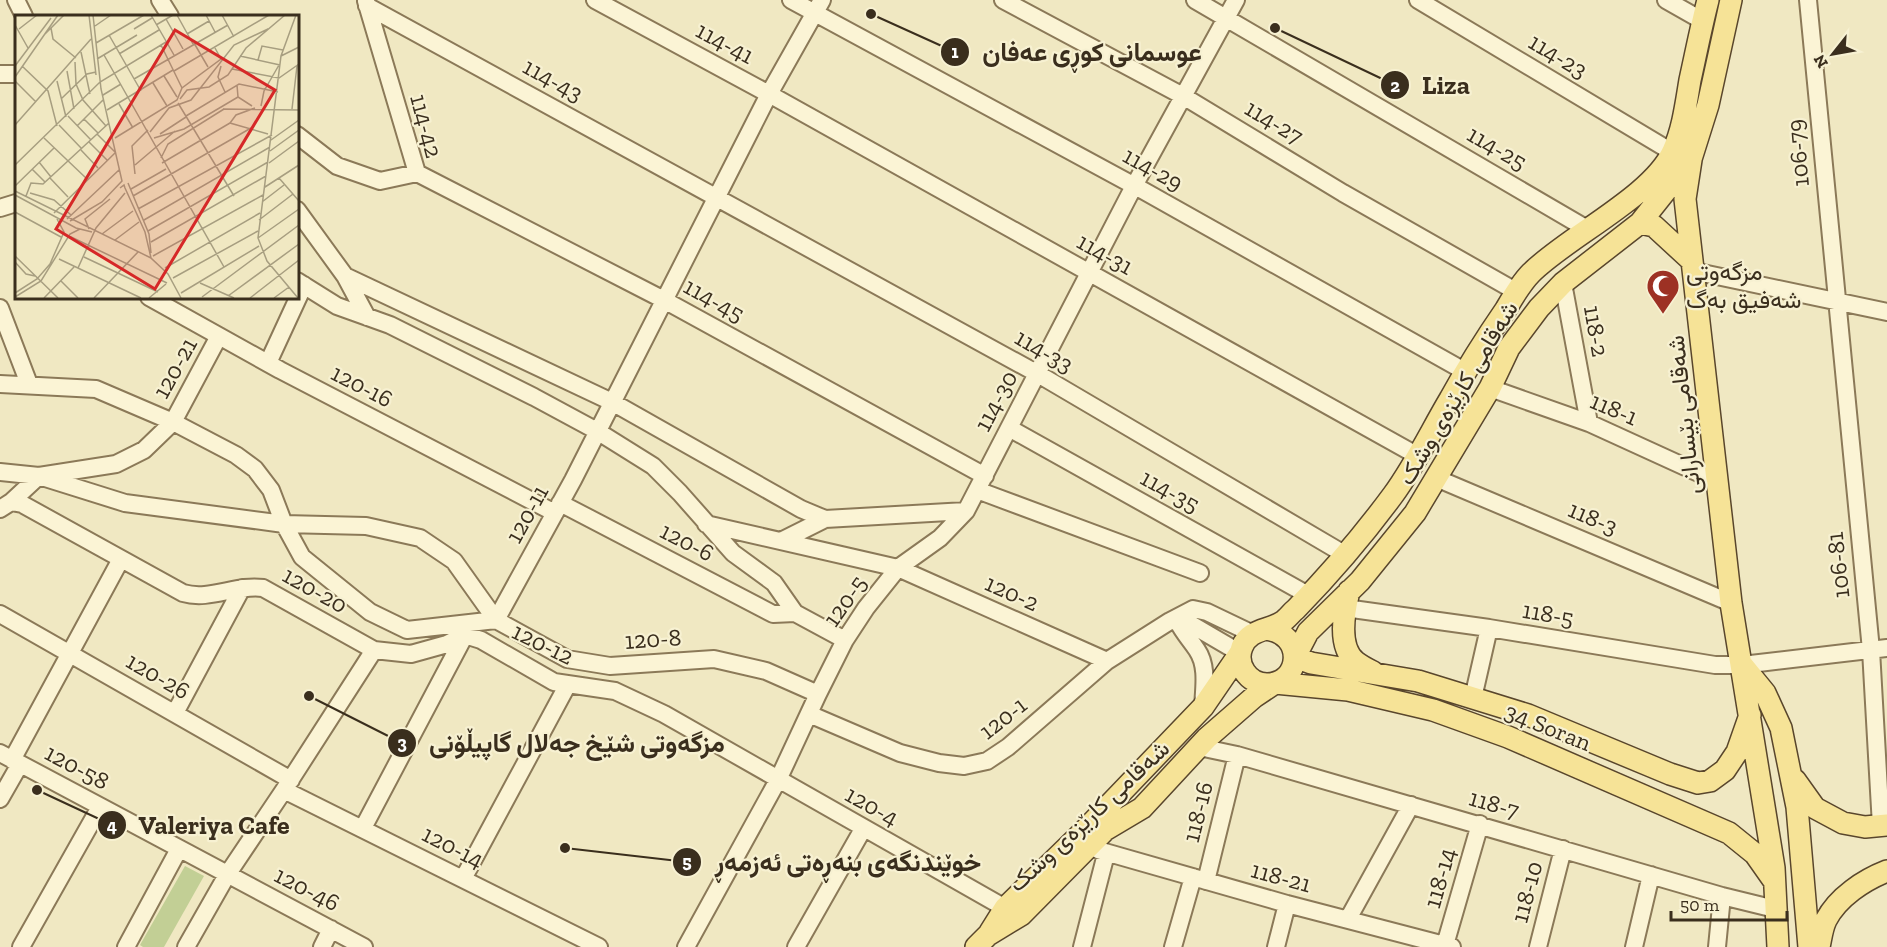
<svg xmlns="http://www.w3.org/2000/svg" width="1887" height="947" viewBox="0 0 1887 947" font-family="'Zilla Slab',Vazirmatn,serif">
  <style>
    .green { fill: #c2cf95 }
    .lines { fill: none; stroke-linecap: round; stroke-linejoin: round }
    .minor-casing { stroke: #8b7958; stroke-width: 20 }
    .major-casing { stroke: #59462c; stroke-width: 24 }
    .minor { stroke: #fbf4d5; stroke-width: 16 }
    .major { stroke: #f6e397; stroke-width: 21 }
    .labels { text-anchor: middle; stroke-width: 4.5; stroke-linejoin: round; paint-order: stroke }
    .street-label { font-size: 24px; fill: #3a2e1d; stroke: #f7f1d2 }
    .poi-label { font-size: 24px; fill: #3a2e1d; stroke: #f7f1d2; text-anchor: start }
    .inset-road { fill: none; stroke: #a79e80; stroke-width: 1.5 }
    .view { fill: #d62828; fill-opacity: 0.15; stroke: #d62828; stroke-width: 3 }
    .inset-edge { fill: none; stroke: #3a2e1d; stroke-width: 3 }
    .leader { fill: none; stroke: #3a2e1d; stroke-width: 2 }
    .callout-dot { fill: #3a2e1d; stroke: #f7f1d2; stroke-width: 2 }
    .mark-label { font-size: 18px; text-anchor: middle; font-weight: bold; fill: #fff }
    .callout-label { font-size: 26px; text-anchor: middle; font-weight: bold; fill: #3a2e1d; stroke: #f7f1d2; stroke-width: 4.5; stroke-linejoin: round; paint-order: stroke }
  </style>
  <rect width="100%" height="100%" fill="#f0e8c2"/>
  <path class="green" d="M185,866L204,876L164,947H143L140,945Z"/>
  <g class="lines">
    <g class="minor-casing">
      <path id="minor" d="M16,0L24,16
        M160,0L170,16
        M595,0L769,94L1418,456
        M791,0L1144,191L1466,372
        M1003,0L1183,96L1343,193L1517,292
        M1195,0L1587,229
        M1418,0L1672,152
        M1666,0L1703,21
        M1808,0L1871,650L1881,826
        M367,6L1038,374L1344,554
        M0,74H16
        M297,135L337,166L380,181L417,173L366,1
        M417,173L664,300L985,476
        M0,208L16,203
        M297,210L345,276L367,317
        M1693,271L1887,312
        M345,276L612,402L801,509L825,519L966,511
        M297,281L337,306L390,325L534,397L597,431L653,466L680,493L733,553L774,583L795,613L845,640
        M1563,283L1589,423
        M149,297L280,370L555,513
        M0,308L29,384
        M268,363L304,285
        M0,384L96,389L173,422L236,455L255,469L271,490L284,524L302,557L370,612L407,630L496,620
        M1490,388L1589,423L1716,481
        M1009,428L1308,595
        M0,472L39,476L125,503L284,524L366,526L420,538L454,561L496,620L567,659L610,666L714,659L766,671L818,694
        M1436,478L1731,603
        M977,490L1200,573
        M11,502L39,476L116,464L144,450L173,422L219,336
        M560,503L773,614L795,613
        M0,509L11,502L22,504L183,593C210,601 236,584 263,588L374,650L411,654L447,644L465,635L481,640L554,682L615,691L664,714L1005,908
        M706,524L898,568L1107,661
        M781,541L825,519
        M1345,608L1489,628L1715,665H1742L1887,648
        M0,614L291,780
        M496,620L573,480L769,94L822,0
        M1171,621L1187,622L1240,653
        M1178,622C1184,634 1190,639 1197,650C1208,666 1204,688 1203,707
        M1473,698L1489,628
        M175,713L242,588
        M809,714L900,753L939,763L964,766L987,761L1008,747L1107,661L1170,621L1193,609L1207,612L1253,634
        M1199,747L1237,755L1722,896L1775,909
        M0,753L364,947
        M12,760L121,559
        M284,790L599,947
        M0,799L20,764
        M363,828L465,635
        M1098,850L1287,904L1452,947
        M463,879L568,684
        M1206,881L1237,755
        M1348,919L1411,805
        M1445,945L1480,824
        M21,947L100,807
        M126,947L179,849
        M186,947L227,875L284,790L374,650
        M322,947L331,929
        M686,947L778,780L818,694L845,640L866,608L898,568L940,538L966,511L1134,186L1236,0
        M796,947L863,829
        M1082,947L1106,854
        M1173,947L1193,877
        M1276,947L1287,904
        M1538,947L1563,849
        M1634,947L1651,875
        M1717,947L1722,896"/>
    </g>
    <g class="major-casing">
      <path id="major" d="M1731,0L1708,105L1691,159L1640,223L1563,283L1539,308L1509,348L1490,388L1415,513L1360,581L1308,632L1295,657L1311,663L1418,681L1528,715L1670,774L1698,783L1710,781L1725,770L1737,752L1750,715
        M1691,160L1685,199L1731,603L1774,868L1778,947
        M1640,223L1654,226L1692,261
        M1349,591C1344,612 1337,647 1356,662C1361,666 1367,669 1373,672
        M1266,629C1306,634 1301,684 1267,684C1248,684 1235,664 1242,647C1249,629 1268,631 1282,622C1287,619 1291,613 1296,609C1329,575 1365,533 1393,495C1415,465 1431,431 1450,399C1467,368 1486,338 1506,309C1513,297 1521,283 1531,273C1568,236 1652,197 1673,151C1683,129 1686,104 1690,80C1696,53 1701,27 1708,0
        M1743,666L1765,693L1781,728L1797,807L1809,947
        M1795,780L1815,808L1843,823L1865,827L1887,825
        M990,932L1005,908L1087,828L1203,707L1240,653
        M976,947L988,935L1021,915L1105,830L1142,808L1207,738L1254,697L1275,683L1348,690L1433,710L1508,737L1729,833L1755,854L1774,881
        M1819,947C1821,938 1822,928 1826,920C1838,897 1864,880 1887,871"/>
    </g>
    <use href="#minor" class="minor"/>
    <use href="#major" class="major"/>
  </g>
  <defs>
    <g id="mosque-pin" transform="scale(1.725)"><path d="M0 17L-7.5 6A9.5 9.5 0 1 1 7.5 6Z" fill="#9d3124" stroke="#f7f1d2"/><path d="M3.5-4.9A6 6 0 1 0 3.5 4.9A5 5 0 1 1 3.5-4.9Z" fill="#fff"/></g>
  </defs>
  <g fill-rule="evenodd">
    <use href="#mosque-pin" x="1663" y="286"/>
  </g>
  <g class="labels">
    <g class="street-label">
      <text transform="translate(725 43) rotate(28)" y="8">114-41</text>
      <text transform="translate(1558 56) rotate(31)" y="8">114-23</text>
      <text transform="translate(553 80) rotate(29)" y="8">114-43</text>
      <text transform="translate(1274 122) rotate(31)" y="8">114-27</text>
      <text transform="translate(426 126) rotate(75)" y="8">114-42</text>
      <text transform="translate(1497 148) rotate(30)" y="8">114-25</text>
      <text transform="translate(1798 153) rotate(-95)" y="8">106-79</text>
      <text transform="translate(1153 169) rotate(29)" y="8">114-29</text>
      <text transform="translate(1105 254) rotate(29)" y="8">114-31</text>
      <text transform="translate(714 300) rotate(29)" y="8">114-45</text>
      <text transform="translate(1596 331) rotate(80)" y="8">118-2</text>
      <text transform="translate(1044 351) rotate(30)" y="8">114-33</text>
      <text transform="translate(175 368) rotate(-61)" y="8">120-21</text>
      <text transform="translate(362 386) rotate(27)" y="8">120-16</text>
      <text transform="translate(1458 393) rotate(-59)" y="8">شەقامی کارێزەی وشک</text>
      <text transform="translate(996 401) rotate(-62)" y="8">114-30</text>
      <text transform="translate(1614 409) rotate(23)" y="8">118-1</text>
      <text transform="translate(1684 415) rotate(-96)" y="8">شەقامی بێسارانی</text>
      <text transform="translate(1170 491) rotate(29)" y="8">114-35</text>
      <text transform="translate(527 514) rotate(-61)" y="8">120-11</text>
      <text transform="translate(1593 518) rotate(23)" y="8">118-3</text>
      <text transform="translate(687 542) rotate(27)" y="8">120-6</text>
      <text transform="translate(1838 565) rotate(-96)" y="8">106-81</text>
      <text transform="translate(315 590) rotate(29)" y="8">120-20</text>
      <text transform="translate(1012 593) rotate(24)" y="8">120-2</text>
      <text transform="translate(845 601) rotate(-55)" y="8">120-5</text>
      <text transform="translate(1548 614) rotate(10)" y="8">118-5</text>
      <text transform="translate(653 639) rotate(-4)" y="8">120-8</text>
      <text transform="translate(543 644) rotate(26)" y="8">120-12</text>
      <text transform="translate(158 676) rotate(30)" y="8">120-26</text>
      <text transform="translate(1003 718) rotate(-38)" y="8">120-1</text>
      <text transform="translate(1548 727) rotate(22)" y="8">34 Soran</text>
      <text transform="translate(77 767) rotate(28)" y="8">120-58</text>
      <text transform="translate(1494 804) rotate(16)" y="8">118-7</text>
      <text transform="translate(872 806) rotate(29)" y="8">120-4</text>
      <text transform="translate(1198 812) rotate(-76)" y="8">118-16</text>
      <text transform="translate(1089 816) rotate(-43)" y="8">شەقامی کارێزەی وشک</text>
      <text transform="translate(453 847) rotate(27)" y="8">120-14</text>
      <text transform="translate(1281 877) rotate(15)" y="8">118-21</text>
      <text transform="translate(1440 878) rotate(-74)" y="8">118-14</text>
      <text transform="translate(307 889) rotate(27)" y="8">120-46</text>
      <text transform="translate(1527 892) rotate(-75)" y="8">118-10</text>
    </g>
    <g class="poi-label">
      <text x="1686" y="280">مزگەوتی<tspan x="1686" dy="28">شەفیق بەگ</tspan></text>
    </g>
  </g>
  <g transform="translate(15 15)">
    <rect width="284" height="284" fill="#f0e8c2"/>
    <path class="inset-road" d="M74,0L81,60M136,0L159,40M162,0L178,29M191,0L200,17M207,0L219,22M281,0L266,41L243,223L252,246L283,283M151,4L168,34M0,10L13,33M141,10L158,0M80,11L96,0M36,13L38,24L61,43M4,14L22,0M119,14L137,3M30,19L49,0M172,19L194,6M94,20L126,76M81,28L129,0M179,28L193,52M146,30L167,73M66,37L75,79M104,39L144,15M89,40L209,252M225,41L265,50M266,41L284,32M82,44L122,20M243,45L247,31L268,35M60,47L61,69L68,85L91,111M0,51L36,3M7,51L33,76L42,111M206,51L203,62L210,77M217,54L264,63L284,49M52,56L59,94M159,56L254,0M149,61L162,82M0,62L43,0M119,64L213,10M0,66L21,87M42,66L51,102M138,68L152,91M222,70L223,82L237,91M88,80L106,69M46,84L72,59L81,57M165,84L172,75L194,72L213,60L231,33L270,0M163,88L219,181M104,89L118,113M246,91L249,76L264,50M240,93L221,100L215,108L253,119M208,94L284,95M277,94L282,51M92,95L158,55M53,101L76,125M171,101L224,69L263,77M69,104L83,118M0,110L76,24M44,110L67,134M62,111L88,85M135,117L154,93L176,85L219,30L253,14M82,119L100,137M145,119L171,102M29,123L72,164M100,123L162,85L167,73L206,44L200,33M139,123L169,114L223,82M256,125L284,105M74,127L92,145M66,135L83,153M255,136L284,115M146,143L153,129L209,94M24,147L36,162M147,148L215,108M254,148L284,126M0,150L85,67L151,27M120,150L160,116M17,154L30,167M120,159L117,131L133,115M35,163L53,182M264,163L284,186M113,168L134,219L136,238M0,171L39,133M250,172L284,150M105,173L109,170L110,173L130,217L136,243L153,259L166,283M116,174L151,154M0,176L136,243M15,178L39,185L56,200M0,180L61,213L77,217M11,181L16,168L28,169L94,108M118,181L236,113M247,187L269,170M123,194L257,120M0,197L46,222M39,198L101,137M52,204L104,155M129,205L255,132M244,205L278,179M55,206L87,187L107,166L86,74L78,0M74,214L70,204L95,184M133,216L253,147M87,219L118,196M54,221L152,268M243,223L284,194M100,225L124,207M136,227L251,161M0,241L43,283M138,241L248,180M69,242L143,277M44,244L126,283M0,247L11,259L20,261M63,253L81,213L110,178M150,253L245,198M158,263L243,216M46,266L63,283M185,268L219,283M0,278L22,264L35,249L49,217L42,204M166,278L244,231M213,281L284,229M0,282L26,266L55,219L65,214M187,282L284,210M29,283L59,252M79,283L123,237M134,283L151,269M235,283L284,245M259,283L274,272"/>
    <path class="view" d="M160,15L260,75L140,274L41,214Z"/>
    <rect width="284" height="284" class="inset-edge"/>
  </g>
  <path class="leader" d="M871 14L955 52M1275 28L1395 85M309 696L402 743M37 790L112 825M565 848L687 862"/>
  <g class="callout-dot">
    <circle cx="871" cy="14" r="6"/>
    <circle cx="1275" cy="28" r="6"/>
    <circle cx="309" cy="696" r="6"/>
    <circle cx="37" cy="790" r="6"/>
    <circle cx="565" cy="848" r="6"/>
    <circle cx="955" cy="52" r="15"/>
    <circle cx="1395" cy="85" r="15"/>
    <circle cx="402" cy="743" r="15"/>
    <circle cx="112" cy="825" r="15"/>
    <circle cx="687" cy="862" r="15"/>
  </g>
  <g class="mark-label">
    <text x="955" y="58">1</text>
    <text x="1395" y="92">2</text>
    <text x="402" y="749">3</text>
    <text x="112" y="832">4</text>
    <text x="687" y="868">5</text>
  </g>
  <g class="callout-label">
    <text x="1092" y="61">عوسمانی کوڕی عەفان</text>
    <text x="1446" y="94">Liza</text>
    <text x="577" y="752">مزگەوتی شێخ جەلال گاپیڵۆنی</text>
    <text x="214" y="834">Valeriya Cafe</text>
    <text x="848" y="871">خوێندنگەی بنەڕەتی ئەزمەڕ</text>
  </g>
  <g transform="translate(1833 54) rotate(239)" stroke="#f7f1d2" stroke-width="4.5" paint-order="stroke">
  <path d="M0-4.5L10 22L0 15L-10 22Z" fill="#3a2e1d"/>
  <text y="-9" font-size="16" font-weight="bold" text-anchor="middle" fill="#3a2e1d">N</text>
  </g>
  <path d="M1671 911v9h116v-9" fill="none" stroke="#3a2e1d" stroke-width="3"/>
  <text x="1680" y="911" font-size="18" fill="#3a2e1d" stroke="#f7f1d2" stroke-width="4.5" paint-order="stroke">50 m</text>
</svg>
